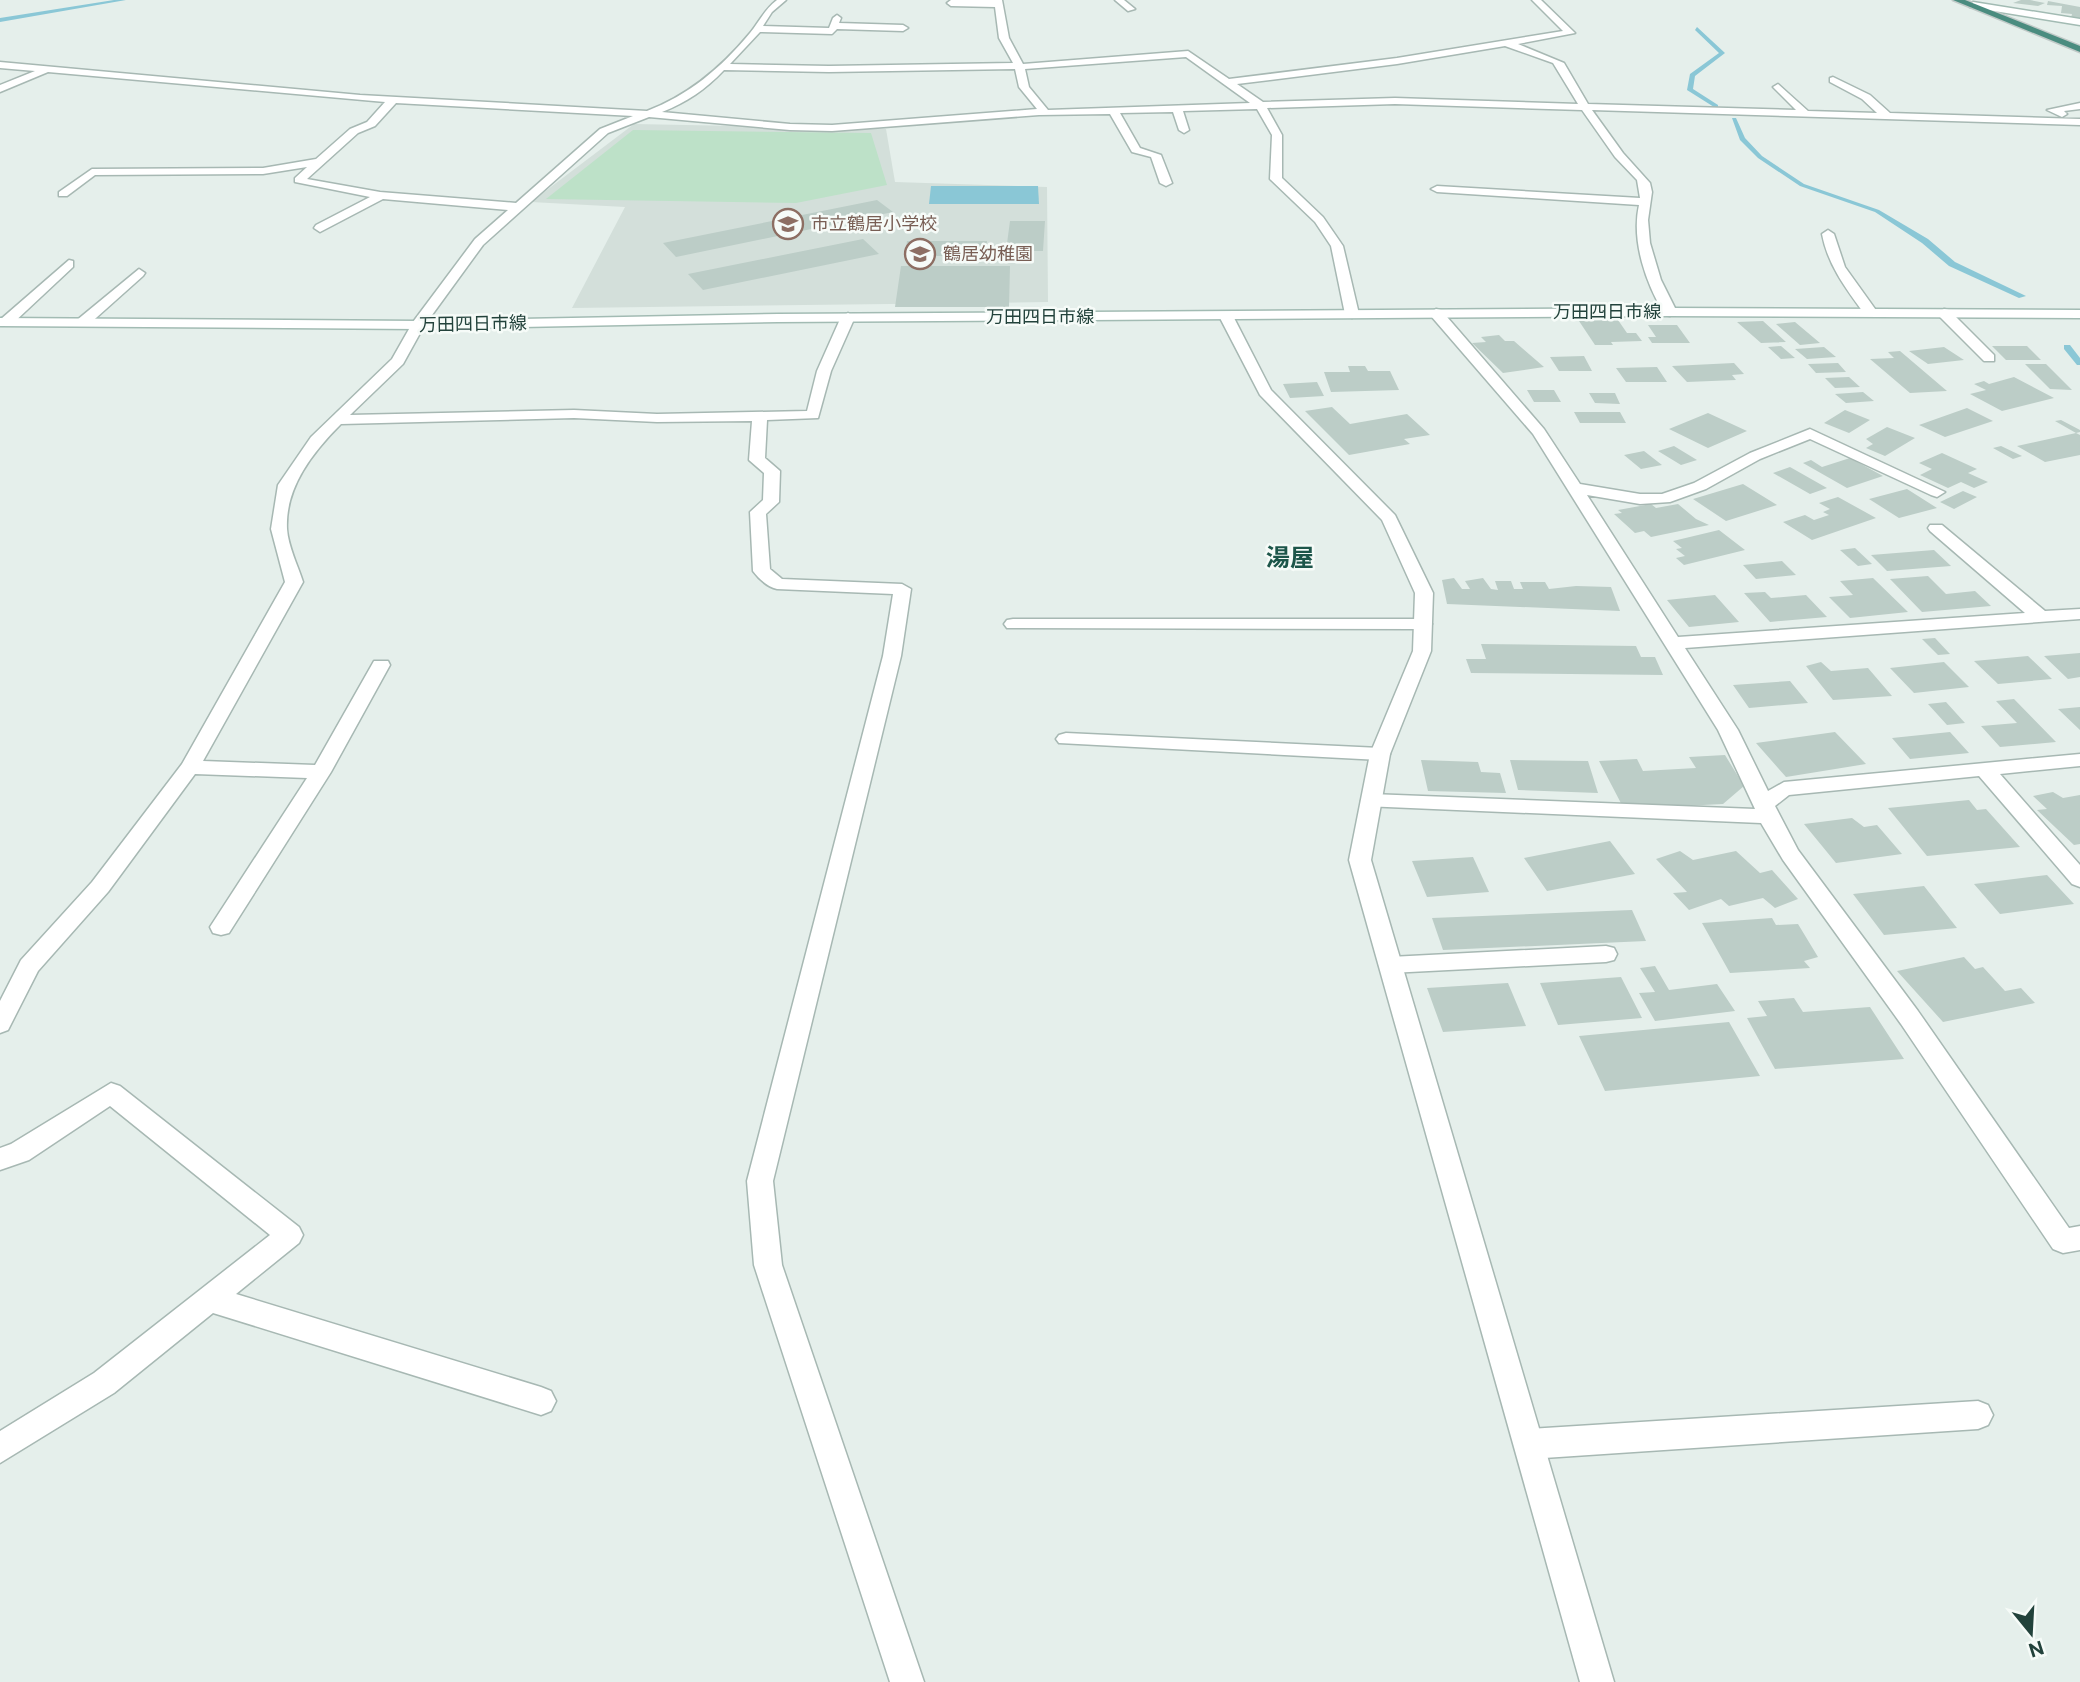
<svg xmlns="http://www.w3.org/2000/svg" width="2080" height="1682" viewBox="0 0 2080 1682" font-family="'Public Sans','Noto Sans JP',sans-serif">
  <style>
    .built { fill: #d3dfda }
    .green { fill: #bde1c8 }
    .water { fill: #8ac7d6 }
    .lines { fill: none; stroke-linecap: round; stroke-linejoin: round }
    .stream { fill: #8ac7d6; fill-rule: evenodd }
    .building { fill: #bccdc7 }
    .minor-casing { stroke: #a7b8b3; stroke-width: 3 }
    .tertiary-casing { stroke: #a7b8b3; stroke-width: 3 }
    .secondary-casing { stroke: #a2bbb3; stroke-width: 3 }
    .trunk-casing { stroke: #c1cac8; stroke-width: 3 }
    .minor { fill: #fff; fill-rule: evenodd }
    .tertiary { fill: #fff; fill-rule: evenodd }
    .secondary { fill: #fff; fill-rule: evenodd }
    .trunk { fill: #4a8c7f; fill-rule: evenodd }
    .labels { text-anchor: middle; stroke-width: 5; stroke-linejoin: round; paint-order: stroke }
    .far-education-label { font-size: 18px; fill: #785e54; stroke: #f6fbf8; text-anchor: start }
    .far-street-label { font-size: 18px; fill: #22423b; stroke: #f6fbf8 }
    .quarter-label { font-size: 24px; font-weight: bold; fill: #1d564a; stroke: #f6fbf8 }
  </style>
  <rect width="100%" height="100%" fill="#e5efeb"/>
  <path class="built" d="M634,124L886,129L895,182L1047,187L1048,302L572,308L625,207L531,202Z"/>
  <path class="green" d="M633,130L871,133L887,185L796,203L546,199Z"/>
  <path class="water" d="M931,186H1038L1039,204H929Z"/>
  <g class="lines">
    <path class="stream" d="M114,0H126L0,22V18Z
      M1697,27L1725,53L1695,76L1693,89L1718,105V107H1714L1687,90L1690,74L1719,53L1695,30Z
      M1732,118H1736L1745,138L1762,156L1804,184L1879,210L1928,239L1955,262L2026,296L2019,298L1949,266L1922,243L1875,212L1800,186L1758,158L1740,140Z
      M2064,345H2070L2080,358V365H2077L2064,349Z"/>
  </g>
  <path class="building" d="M2021,0H2030L2045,3L2038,6L2013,3Z
    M2048,1L2080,7V19L2071,18L2072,14L2061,13L2062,6L2047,5Z
    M877,200L893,212L676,257L663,243Z
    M1010,221H1045L1043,251H1006Z
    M863,239L879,254L703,290L688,274Z
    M907,241H987L986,256H905Z
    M901,266H1010L1009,307H895Z
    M1618,320L1627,333H1636L1642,341L1611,342L1613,345H1595L1579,321Z
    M1763,321L1786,342L1761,343L1737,322Z
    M1795,322L1820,343L1800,345L1776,324Z
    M1648,325H1677L1690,343H1652L1648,337H1656Z
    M1499,335L1505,341H1514L1544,367L1503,373L1472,343L1486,342L1481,337Z
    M1781,346L1795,358L1781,359L1768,347Z
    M1992,346H2027L2041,360H2006Z
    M1824,347L1836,357L1807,359L1795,349Z
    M1944,347L1964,360L1928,364L1909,351Z
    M1900,351L1947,391L1910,393L1870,359L1894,358L1888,352Z
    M1584,356L1592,371H1559L1550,357Z
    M1734,363L1744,374L1732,375L1736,380L1687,382L1672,366Z
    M1838,363L1846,372L1816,373L1808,364Z
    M2025,364H2046L2072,390L2050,389Z
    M1348,366H1365L1368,371H1390L1399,390L1331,392L1324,372H1350Z
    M1657,367L1667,382H1626L1616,368Z
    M1849,377L1860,387L1835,388L1825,378Z
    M2014,377L2054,398L2002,411L1970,394L1986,390L1974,384L1984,381L1989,384Z
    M1317,382L1324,396L1290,398L1283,384Z
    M1527,390H1554L1561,402H1534Z
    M1863,392L1874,401L1846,403L1835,394Z
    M1589,393H1615L1620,404L1595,403Z
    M1332,407L1350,424L1407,414L1430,435L1404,439L1410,444L1349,455L1305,411Z
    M1967,408L1993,421L1945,437L1919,425Z
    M1845,410L1870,420L1849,433L1824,423Z
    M1574,412H1620L1626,423H1580Z
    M1708,413L1747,431L1708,448L1669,429Z
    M2061,420L2080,430V432L2076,433L2055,421Z
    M1887,427L1915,438L1885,456L1866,448L1873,444L1866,439Z
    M2076,433L2080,435V455L2045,462L2017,446Z
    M1674,446L1697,460L1681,465L1658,451Z
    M2001,446L2022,456L2013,459L1993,448Z
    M1644,451L1662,465L1641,469L1624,455Z
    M1942,453L1977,469L1968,473L1988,482L1974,488L1961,482L1948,488L1920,475L1932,469L1919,463Z
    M1850,458L1883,476L1847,488L1803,463L1811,460L1822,467Z
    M1790,467L1827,488L1810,494L1773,473Z
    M1743,484L1777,505L1726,521L1693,499Z
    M1907,489L1937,508L1899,518L1869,499Z
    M1963,491L1977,497L1954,509L1940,502Z
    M1838,497L1876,518L1812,540L1783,522L1805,515L1814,520L1829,515L1823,512L1830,509L1819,503Z
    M1651,504L1656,508L1678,504L1696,519L1709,525L1651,537L1644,531L1635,533L1614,514L1622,513L1618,510Z
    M1719,530L1745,550L1684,565L1676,558L1685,556L1676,549L1682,548L1673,541Z
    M1855,548L1872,564L1858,566L1840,550Z
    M1934,550L1951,566L1887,571L1871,555Z
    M1782,561L1796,575L1756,579L1743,565Z
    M1928,576L1946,594L1975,591L1991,606L1922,612L1890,579Z
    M1454,578L1462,589H1470L1465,581L1483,578L1491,589L1498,590L1495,581H1511L1514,589H1523L1520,582H1545L1549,589L1576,586L1611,587L1620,611L1447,604L1442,580Z
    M1873,578L1908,612L1850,618L1829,597L1853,595L1840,581Z
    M1765,592L1771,598L1806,595L1827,617L1770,622L1744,593Z
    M1715,595L1739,622L1689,627L1667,600Z
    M1935,638L1950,654L1938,655L1922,639Z
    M1481,644L1636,646L1641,657H1655L1663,675L1471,673L1466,659H1486Z
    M2080,653V677L2068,679L2044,656Z
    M2028,656L2052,679L1998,684L1974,661Z
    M1821,662L1831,671L1868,668L1892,696L1833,700L1806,666Z
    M1944,662L1969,687L1914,693L1890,668Z
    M1790,681L1808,703L1749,708L1733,685Z
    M2014,699L2056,742L2000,747L1981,726L2017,723L1996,701Z
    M1946,702L1965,723L1947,725L1928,704Z
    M2080,707V730L2058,709Z
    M1835,732L1866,764L1786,777L1756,743Z
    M1950,732L1969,753L1910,759L1892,738Z
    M1725,755L1744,786L1723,804L1624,809L1599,761L1637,759L1643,771L1696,768L1689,757Z
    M1421,760L1478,762L1481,772L1500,773L1506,793L1428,791Z
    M1510,760L1588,761L1598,793L1518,790Z
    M2053,792L2063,798L2080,795V844L2074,845L2037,810L2047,809L2033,796Z
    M1969,800L1977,810L1986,809L2020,847L1927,856L1888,808Z
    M1852,818L1864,827L1877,825L1902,854L1836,863L1804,824Z
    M1610,841L1635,874L1547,891L1524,858Z
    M1680,851L1693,860L1736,851L1760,873L1772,870L1798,899L1775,908L1763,898L1729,906L1721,899L1689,910L1673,893L1687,892L1656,859Z
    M1473,857L1489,892L1427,897L1412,861Z
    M2047,875L2074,904L2000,914L1974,884Z
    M1924,886L1957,928L1884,935L1853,894Z
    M1632,910L1646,941L1443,950L1432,918Z
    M1772,918L1776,925L1798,924L1818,957L1804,961L1810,968L1730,973L1702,923Z
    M1964,957L1975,969L1983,967L2005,991L2021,988L2035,1003L1943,1022L1897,971Z
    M1655,966L1669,990L1717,984L1735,1011L1655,1021L1639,993L1655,992L1640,968Z
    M1621,977L1642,1018L1558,1025L1540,983Z
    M1508,983L1526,1026L1443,1032L1427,988Z
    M1794,998L1803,1012L1870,1007L1904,1059L1775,1069L1747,1018L1767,1016L1758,1001Z
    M1729,1022L1760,1076L1605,1091L1579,1036Z"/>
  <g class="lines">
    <g class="minor-casing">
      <path id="minor" d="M777,0H786L772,12L763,26L829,28L833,18L837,15L841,18L839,23L903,25L908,28L903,31L837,29L832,34L760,32L730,64L829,66L1013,63L999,38L995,7L951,6L947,3L951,0H1002L1009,38L1023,64L1188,51L1229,79L1397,58L1563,31L1532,0H1541L1575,33L1518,44L1564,63L1588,104L1796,110L1773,87L1778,84L1808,111L1877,113L1862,99L1830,82V78L1833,77L1870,95L1890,113L2080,119V125L1592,110L1623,153L1650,183L1652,192L1648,220L1650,243L1661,280L1677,312L1670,316L1665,315C1646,284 1631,241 1639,205L1437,192L1431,189L1437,186L1640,198L1637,180L1615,157L1582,110L1395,104L1267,108L1282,135V178L1323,217L1343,246L1359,314L1352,318L1345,314L1331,246L1315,222L1270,179L1272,135L1257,109L1183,111L1189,130L1184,133L1179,130L1173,112L1120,113L1140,148L1161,155L1172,183L1166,186L1160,183L1151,157L1132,152L1110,114L1039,115L832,131L790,130L649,117L608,133L483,245L424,326L403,364L350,415L574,410L657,414L807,411L817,371L841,317L848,313L855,317L831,371L818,418L767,420L765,458L780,471L779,502L766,514L770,569L782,579L902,584L911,589L901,656L773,1181L782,1265L924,1682H890L754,1265L747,1181L883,656L893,594L777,589C768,587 759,579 753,571L750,512L763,500L764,473L749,460L752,421L657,422L574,418L341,424C313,452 285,487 287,529C288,546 298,566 303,582L203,761L315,765L374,661H388L390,665L331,772L229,933L221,935L213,933L210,927L307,778L195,774L108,892L38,971L8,1030L0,1033V1001L21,960L92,882L182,764L285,582L271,529L278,485L311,437L392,359L413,322L475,239L508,210L383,199L320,232L314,228L316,225L370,197L295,182V178L307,167L263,174L95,175L67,196H59V192L92,169L263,168L316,159L350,129L367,122L385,102L48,72L0,92V85L35,71L0,68V62L360,95L647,111C689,95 721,68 750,33C759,22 764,10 777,0ZM1505,46L1553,63L1578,104L1395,98L1263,102L1237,84L1397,64ZM1186,57L1250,103L1048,110L1029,87L1025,69ZM1015,69L1019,87L1037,109L832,125L790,124L662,112C687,102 705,90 724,70L829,72ZM396,103L633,116L600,129L516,203L380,192L307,179L358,133L375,126Z
        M1115,0H1124L1135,9L1128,11Z
        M2080,103V109L2064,111L2067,114L2062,117L2047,110Z
        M1828,230L1834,234L1845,267L1878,313L1876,316H1866C1847,290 1828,266 1822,234Z
        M69,260L73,261V267L11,325H1V319Z
        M139,269L145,273L143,276L87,326H77V320Z
        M1436,309L1441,310L1544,429L1580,484L1640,494H1662L1694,483L1750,453L1810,429L1945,492L1937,497L1931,495L1810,439L1760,459L1706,489L1670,502L1640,504L1587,495L1678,637L2025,613L1930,531L1928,528L1930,525H1942L2045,611L2080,609V619L1685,648L1738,730L1768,791L1784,782L2080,754V766L2000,774L2080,865V887L2072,884L1979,776L1789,795L1775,806L1798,850L1918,1011L2069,1228L2080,1226V1250L2063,1253L2053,1249L1901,1024L1783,860L1761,823L1364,806L1361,801L1364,796L1371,794L1755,809L1718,730L1533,434L1431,316L1429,313Z
        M1944,309L1949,310L1994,355V361H1984L1939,316L1937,313Z
        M1013,619H1423L1432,624L1423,629L1007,628L1004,624L1007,620Z
        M1066,733L1380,748L1387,750L1390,754L1387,758L1380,760L1059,743L1056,739L1059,735Z
        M1606,946L1614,948L1617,954L1614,960L1606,962L1390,973L1382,971L1379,965L1382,959L1390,957Z
        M111,1083L120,1086L299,1227L303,1235L299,1243L236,1294L541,1387L551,1391L556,1401L551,1411L541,1415L213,1313L114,1393L0,1463V1431L94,1373L270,1235L110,1106L29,1160L0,1170V1148L11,1144Z
        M1978,1401L1988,1405L1993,1415L1988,1425L1978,1429L1529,1459L1518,1454L1514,1444L1518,1434L1529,1429Z"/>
    </g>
    <g class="tertiary-casing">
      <path id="tertiary" d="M1226,312L1233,316L1271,390L1395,515L1433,593L1431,651L1390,754L1371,860L1614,1682H1580L1349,860L1370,754L1413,651L1415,593L1382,520L1260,395L1219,316Z"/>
    </g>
    <g class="secondary-casing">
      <path id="secondary" d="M1973,2L2080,19V25L1970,7Z
        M1670,308L2080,310V318L1670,316L778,322L418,329L0,326V318L418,321L778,314Z"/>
    </g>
    <g class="trunk-casing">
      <path id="trunk" d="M1953,0H1965L2080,46V52Z"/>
    </g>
    <use href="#minor" class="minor"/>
    <use href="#tertiary" class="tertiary"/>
    <use href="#secondary" class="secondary"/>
    <use href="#trunk" class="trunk"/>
  </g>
  <defs>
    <g id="school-ring" transform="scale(1.575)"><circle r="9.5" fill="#f6fbf8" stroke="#8d6e63" stroke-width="1.5"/><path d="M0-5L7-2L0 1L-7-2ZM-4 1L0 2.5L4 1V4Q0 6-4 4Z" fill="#8d6e63"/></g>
  </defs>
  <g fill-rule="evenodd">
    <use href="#school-ring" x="788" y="224"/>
    <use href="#school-ring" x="920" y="254"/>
  </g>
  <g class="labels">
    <g class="far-education-label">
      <text x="811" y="230">市立鶴居小学校</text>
      <text x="943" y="260">鶴居幼稚園</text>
    </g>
    <g class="far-street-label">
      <text x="1607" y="318">万田四日市線</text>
      <text x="1040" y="323">万田四日市線</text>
      <text transform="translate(473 324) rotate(-1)" y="6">万田四日市線</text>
    </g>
    <g class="quarter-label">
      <text x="1290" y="566">湯屋</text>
    </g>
  </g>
  <g transform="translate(2031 1633) rotate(162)" stroke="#f6fbf8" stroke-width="5" paint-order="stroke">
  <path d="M0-5L12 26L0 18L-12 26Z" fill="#22423b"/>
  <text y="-10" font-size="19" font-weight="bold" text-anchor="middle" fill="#22423b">N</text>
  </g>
</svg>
